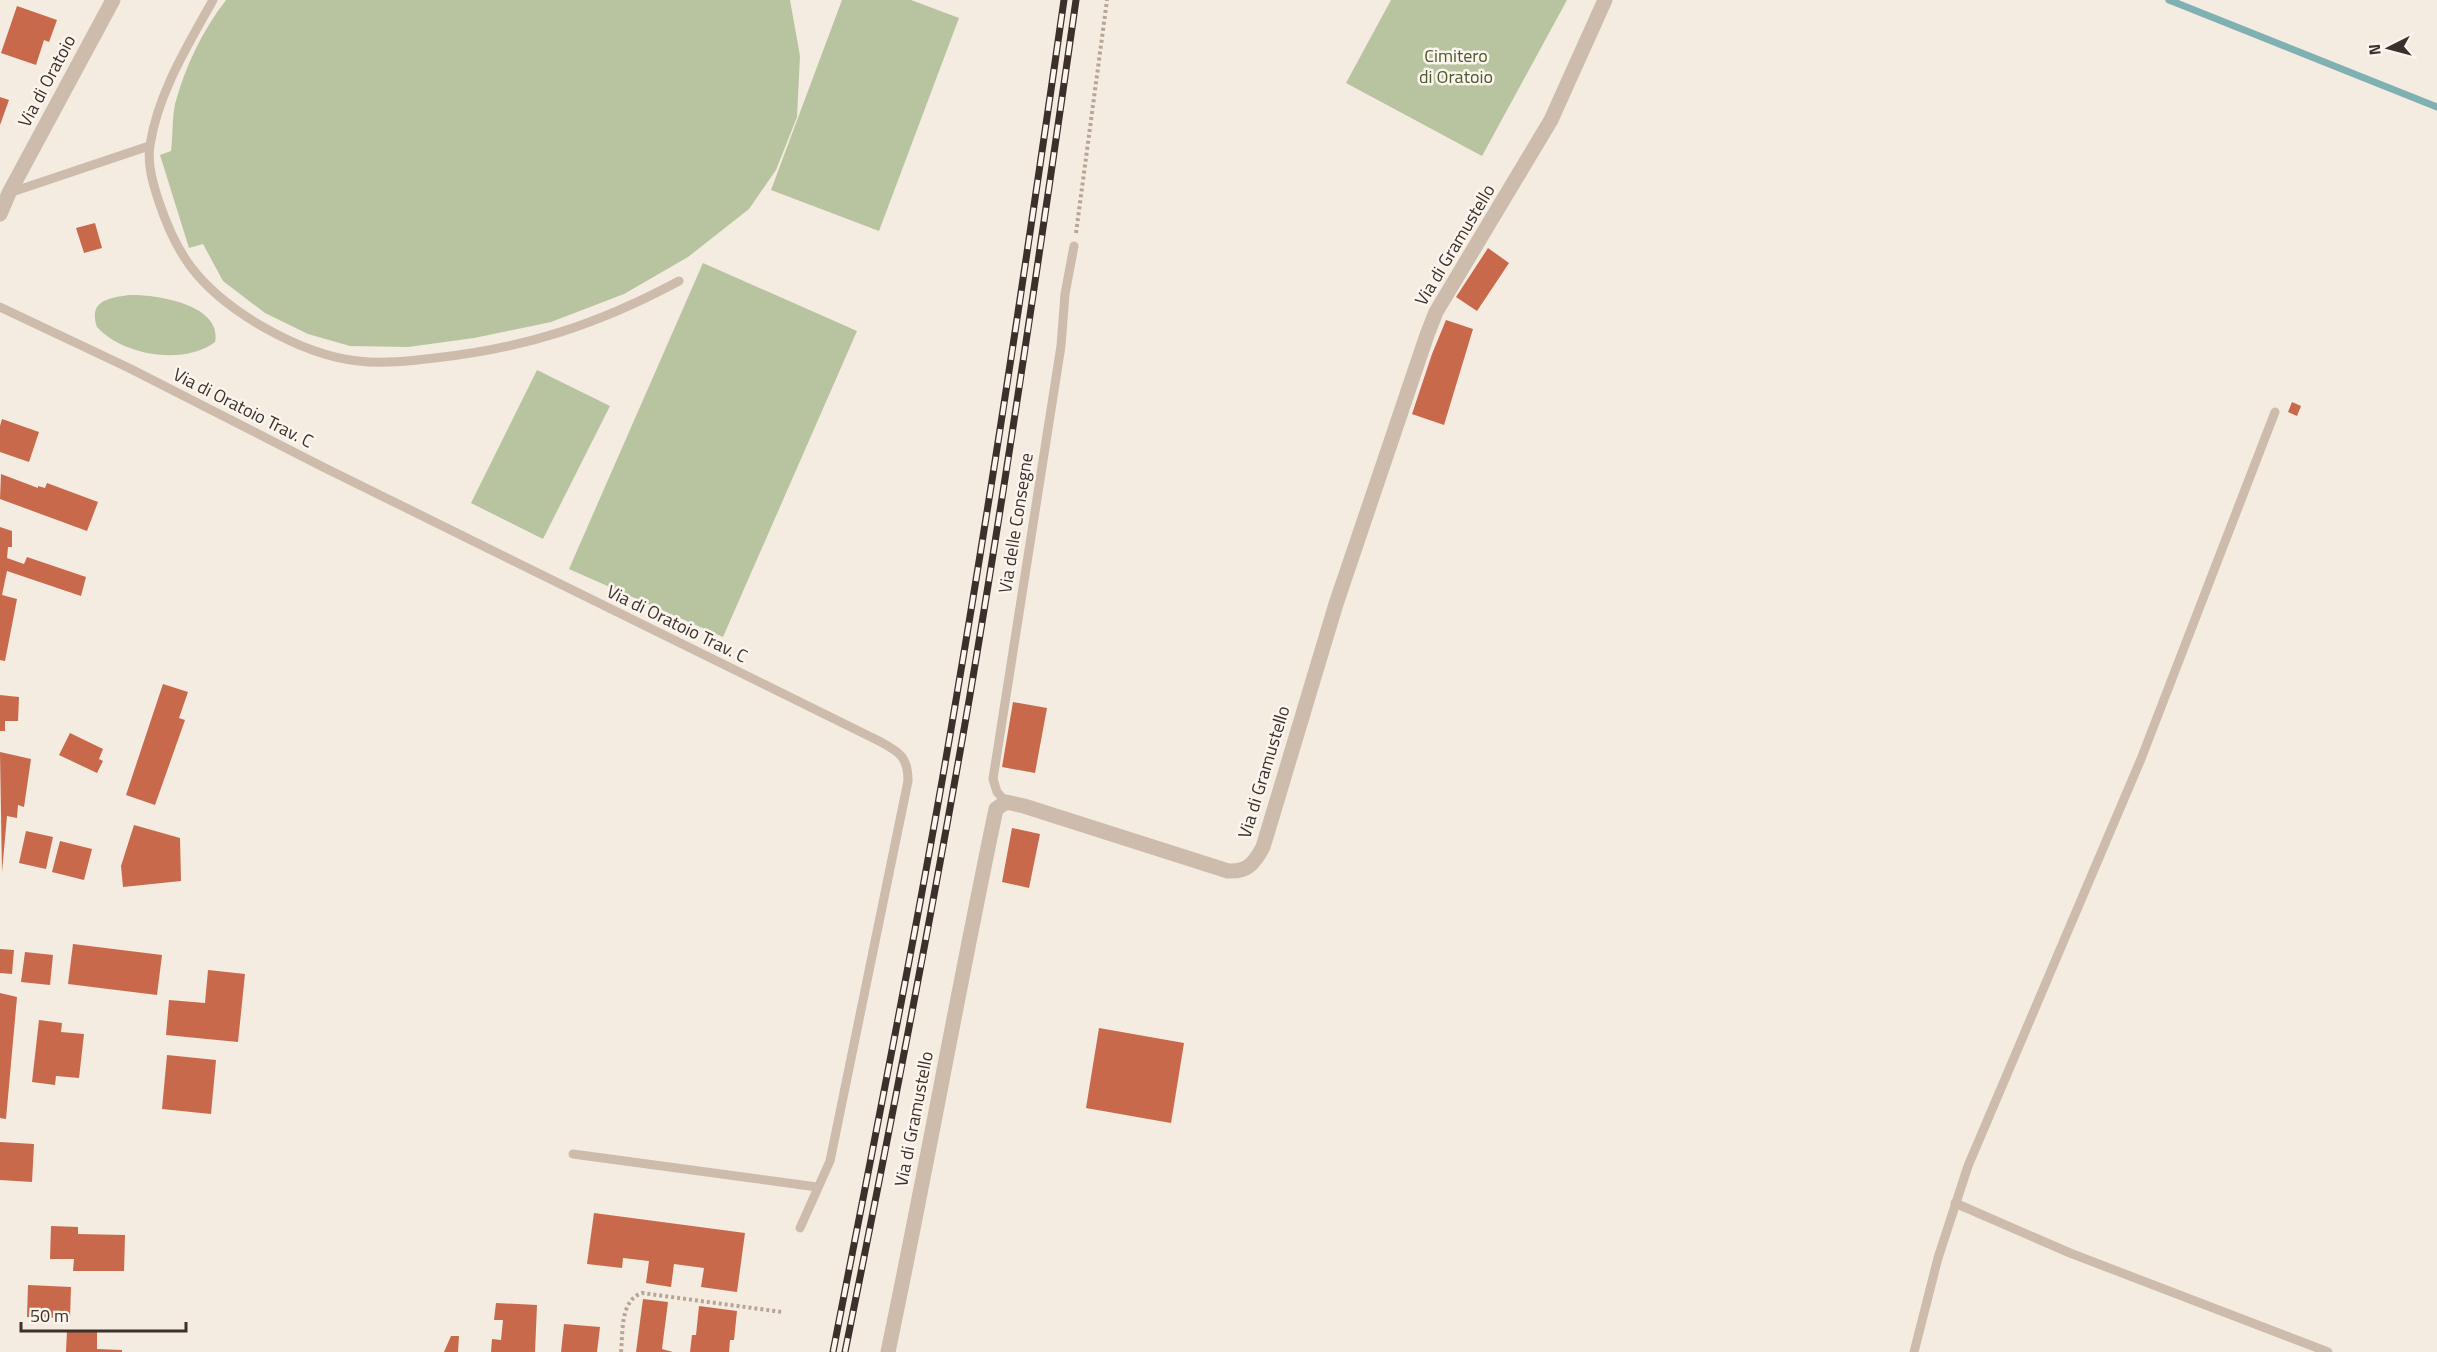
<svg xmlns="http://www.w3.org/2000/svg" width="2437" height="1352" viewBox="0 0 2437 1352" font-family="'Titillium Web',sans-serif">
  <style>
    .green { fill: #b8c4a0 }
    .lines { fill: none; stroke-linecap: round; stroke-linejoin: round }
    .stream { stroke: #7fb0b2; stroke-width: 7 }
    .building { fill: #c8694b }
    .path { stroke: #b9a596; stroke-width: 4; stroke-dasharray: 3 3; stroke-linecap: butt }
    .lane { stroke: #cdbbac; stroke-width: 9 }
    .street { stroke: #cdbbac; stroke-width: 15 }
    .rail-casing { stroke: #3b302b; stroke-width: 7 }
    .rail { stroke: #fbf5ee; stroke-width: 4.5; stroke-dasharray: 14; stroke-linecap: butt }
    .labels { text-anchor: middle; stroke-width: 5; stroke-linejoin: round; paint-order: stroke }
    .park-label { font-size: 18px; fill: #4a5a2e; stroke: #fbf5ee }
    .street-label { font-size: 18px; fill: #3b302b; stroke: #fbf5ee }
  </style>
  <rect width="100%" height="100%" fill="#f4ebe1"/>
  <path class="green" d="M226,0H790L800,56L797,117L776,170L749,209L688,257L624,294L551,322L474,338L408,347L350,346L308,334L265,313L223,281L203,244L189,248L160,155L171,151C173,136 172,119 175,104C185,67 202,31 226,0Z
    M842,0H911L959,18L879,231L771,190Z
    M1391,0H1567L1482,156L1346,83Z
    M703,263L857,331L723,637L569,569Z
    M129,295C154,294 223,304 215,342C183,366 122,355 97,327C88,301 108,298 129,295Z
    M537,370L610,406L543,539L471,503Z"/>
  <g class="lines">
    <path class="stream" d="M2169,0L2437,107"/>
  </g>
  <path class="building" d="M17,6L57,20L49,42L44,40L36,65L1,53Z
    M0,97L9,100L0,125Z
    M95,223L102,248L84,253L76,228Z
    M1488,248L1509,263L1477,311L1456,297Z
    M1446,320L1473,329L1444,425L1412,414L1432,354Z
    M2292,402L2301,406L2297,416L2288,412Z
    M2,419L39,432L29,462L0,452V426Z
    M1,474L38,488V486L45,488L47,483L98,502L87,531L0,499Z
    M0,527L12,531V547H8L7,558L24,564L27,557L86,577L81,596L7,571L2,595L17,599L5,661L0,660Z
    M163,684L188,692L179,718L185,720L155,805L126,795Z
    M0,695L19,697L18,721H5V731H0Z
    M1013,702L1047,708L1035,773L1002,767Z
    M70,733L103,749L99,759L103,761L97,773L59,755Z
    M0,752L31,759L24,807L18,805L17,818L7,816L2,872Z
    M134,825L180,838L181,881L123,887L121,866Z
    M1012,828L1040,834L1029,888L1002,882Z
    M26,831L53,837L46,869L19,863Z
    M60,841L92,849L84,880L52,872Z
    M73,944L162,955L157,995L68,984Z
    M0,949L14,950L12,974L0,973Z
    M25,952L53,955L50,985L21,982Z
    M208,970L245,974L238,1042L166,1035L169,1000L205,1003Z
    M0,993L17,997L6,1119L0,1118Z
    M39,1020L62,1023L61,1032L84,1034L79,1078L56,1076L55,1085L32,1082Z
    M1099,1028L1184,1043L1171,1123L1086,1108Z
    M167,1055L216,1060L211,1114L162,1109Z
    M0,1142L34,1144L32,1182L0,1180Z
    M594,1213L745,1233L737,1292L701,1287L704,1268L674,1264L671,1287L646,1283L649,1261L623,1258L622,1268L587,1264Z
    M51,1226L78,1227V1234L125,1235L124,1271H73L74,1259H50Z
    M28,1285L71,1287L70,1318L27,1317Z
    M643,1299L668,1302L662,1349L673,1352H636Z
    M496,1303L537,1305L535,1352H491L492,1339L501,1340L503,1320H494Z
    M699,1306L737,1311L734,1340H730L729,1352H690L692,1335H696Z
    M564,1324L600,1327L597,1352H561Z
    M67,1330L97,1331V1349L122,1350V1352H66Z
    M451,1336H459L458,1352H444Z"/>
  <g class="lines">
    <path class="path" d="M1076,233L1107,0
      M621,1352C623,1332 620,1300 642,1293L782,1312"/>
    <path class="lane" d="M213,0C188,45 158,93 150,145C147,164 153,184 159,202C167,226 176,247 191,267C225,312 302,355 358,361C383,364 410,361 435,358C526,348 599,324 679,281
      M9,193L149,146
      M0,307L129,368L323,467L879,741C899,752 908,756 908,781L830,1161L800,1228
      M1006,802L997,792L993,779L1061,346L1065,294L1074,246
      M573,1154L817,1187
      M1955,1203L2070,1253L2328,1352
      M1914,1352L1938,1258L1968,1166L2141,759L2275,412"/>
    <path class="street" d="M0,214L9,193L113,0
      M888,1352C926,1171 958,990 996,809L1006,802L1024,806L1228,871C1247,872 1254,864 1263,847L1336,604L1427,335L1436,312L1551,120L1605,0"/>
    <g class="rail-casing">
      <path id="rail" d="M833,1352C876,1131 921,910 958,688C997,459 1031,230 1064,0
        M845,1352C889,1134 932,915 970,695C1009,464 1043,232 1076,0"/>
    </g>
    <use href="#rail" class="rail"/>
  </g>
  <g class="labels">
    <g class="park-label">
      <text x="1456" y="62">Cimitero<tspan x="1456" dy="21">di Oratoio</tspan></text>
    </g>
    <g class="street-label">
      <text transform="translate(47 81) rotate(-62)" y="6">Via di Oratoio</text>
      <text transform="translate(1455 245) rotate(-59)" y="6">Via di Gramustello</text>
      <text transform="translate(243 408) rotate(27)" y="6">Via di Oratoio Trav. C</text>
      <text transform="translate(1016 523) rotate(-81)" y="6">Via delle Consegne</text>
      <text transform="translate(677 624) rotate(26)" y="6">Via di Oratoio Trav. C</text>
      <text transform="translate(1264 772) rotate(-73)" y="6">Via di Gramustello</text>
      <text transform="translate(914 1119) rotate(-79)" y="6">Via di Gramustello</text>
    </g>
  </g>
  <g transform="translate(2389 48) rotate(264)" stroke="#fbf5ee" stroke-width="4.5" paint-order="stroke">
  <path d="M0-4.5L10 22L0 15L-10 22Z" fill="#3b302b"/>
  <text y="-9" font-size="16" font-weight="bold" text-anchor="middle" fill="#3b302b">N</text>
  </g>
  <path d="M21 1322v9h165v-9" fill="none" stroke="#3b302b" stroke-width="3"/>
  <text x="30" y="1322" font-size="18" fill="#3b302b" stroke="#fbf5ee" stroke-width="4.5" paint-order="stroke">50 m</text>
</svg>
